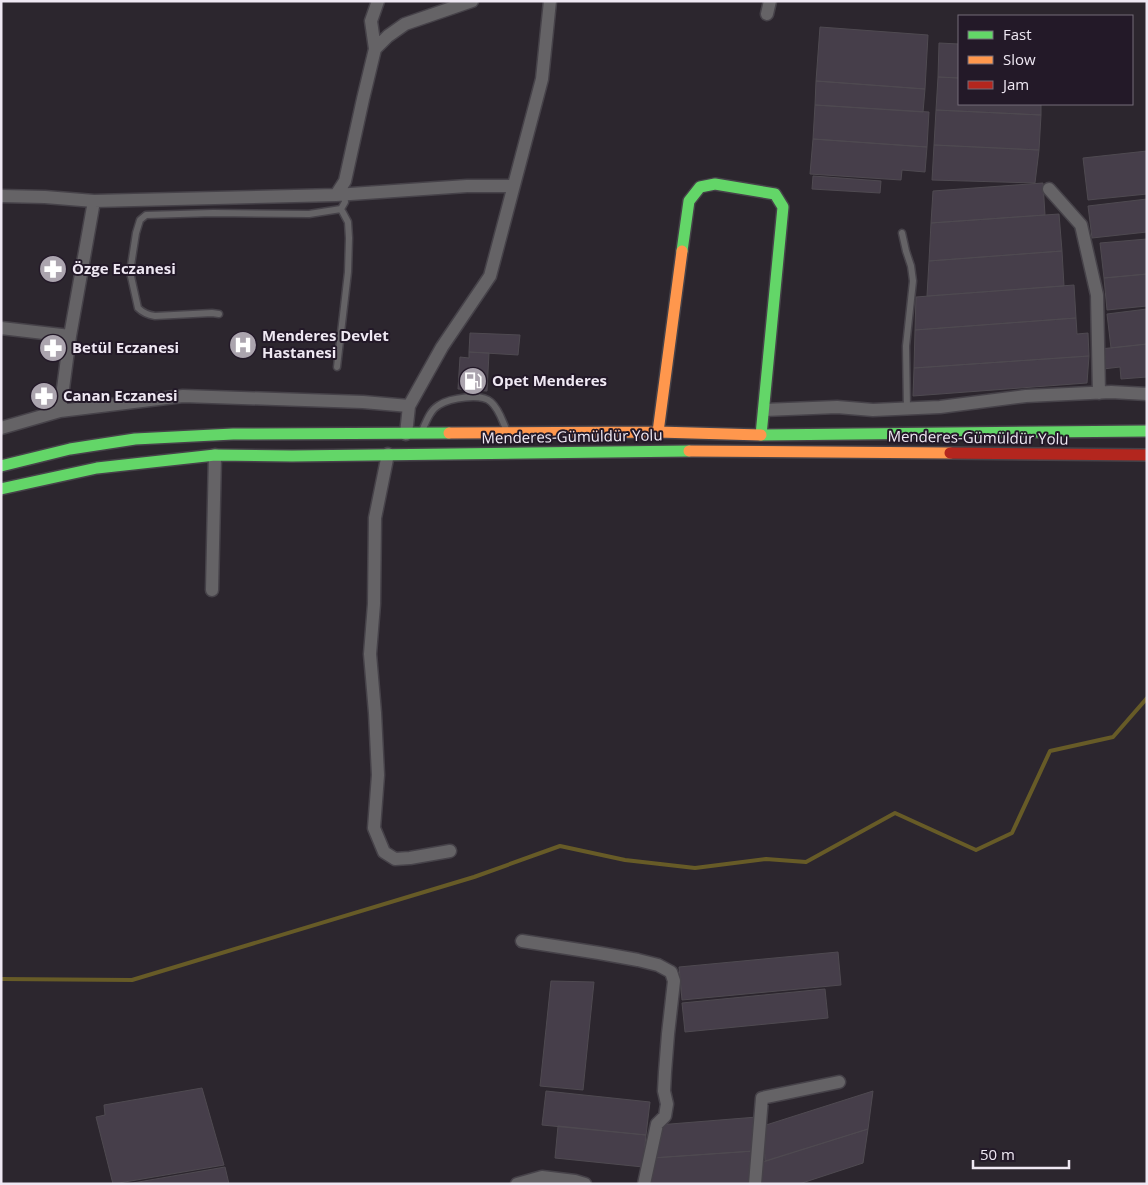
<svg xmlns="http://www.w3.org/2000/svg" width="1148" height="1185" viewBox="0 0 1148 1185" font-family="'Open Sans',sans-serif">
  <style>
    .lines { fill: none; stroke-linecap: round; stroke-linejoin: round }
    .stream { stroke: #675b27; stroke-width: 4 }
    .building { fill: #463e4a; stroke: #4f4a51 }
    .lane-casing { stroke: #464249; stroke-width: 9 }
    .street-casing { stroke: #464249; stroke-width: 15 }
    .fast-casing { stroke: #464249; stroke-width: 14 }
    .slow-casing { stroke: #464249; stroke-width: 14 }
    .jam-casing { stroke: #464249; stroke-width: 14 }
    .lane { stroke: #656366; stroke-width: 6 }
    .street { stroke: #656366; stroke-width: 12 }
    .fast { stroke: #63d668; stroke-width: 11 }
    .slow { stroke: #ff974d; stroke-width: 11 }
    .jam { stroke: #b3261e; stroke-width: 11 }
    .labels { text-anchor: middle; stroke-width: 4; stroke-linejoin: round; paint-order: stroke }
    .poi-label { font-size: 15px; font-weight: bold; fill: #efe8f3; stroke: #231928; text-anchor: start }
    .street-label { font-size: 15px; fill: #efe8f3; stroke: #231928 }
  </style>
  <rect width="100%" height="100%" fill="#2c262e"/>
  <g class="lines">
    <path class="stream" d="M1,979L132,980L474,877L560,846L625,860L695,868L766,859L806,862L895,813L976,850L1012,833L1050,751L1113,737L1147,698"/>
  </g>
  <path class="building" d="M820,27L928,35L925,89L816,81Z
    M939,43L959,44V78L938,77Z
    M938,77L959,78V104H1041V115L936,110Z
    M816,81L925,89L923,112L815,105Z
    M815,105L929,112L927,147L813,139Z
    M936,110L1041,115L1039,150L934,145Z
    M813,139L927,147L925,172L902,170L901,180L810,174Z
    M934,145L1039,150L1035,183L932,180Z
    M1147,151V194L1088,200L1083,158Z
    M813,176L881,181L880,193L812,189Z
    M1043,183L1045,215L931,223L933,191Z
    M1147,199V232L1092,238L1088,206Z
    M1059,214L1062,251L929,261L931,223Z
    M1147,239V274L1104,278L1100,243Z
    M1062,251L1064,286L927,296L929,261Z
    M1147,274V306L1107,310L1104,278Z
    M1074,285L1076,318L915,330L916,297Z
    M1147,309V344L1111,348L1107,314Z
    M1076,318L1077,334L1088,333L1089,356L914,368L915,330Z
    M470,333L520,335L518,355L469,352Z
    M1147,344V377L1121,379L1120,367L1103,369L1100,349Z
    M469,352L489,353L487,391L458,389L460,357L469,358Z
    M1089,356L1087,383L913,396L914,368Z
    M838,952L841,985L682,1000L679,967Z
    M551,981L594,982L583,1090L540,1086Z
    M825,989L828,1018L685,1032L682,1003Z
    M202,1088L224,1165L113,1184L96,1117L105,1115L104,1105Z
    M546,1091L650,1102L646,1135L542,1125Z
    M873,1091L868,1129L765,1161L763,1126Z
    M757,1117L754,1151L652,1158L658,1125Z
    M558,1126L646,1135L643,1167L555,1158Z
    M868,1129L863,1163L799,1184H761L760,1163Z
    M754,1151L752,1184H648L652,1158Z
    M225,1167L229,1184H127Z"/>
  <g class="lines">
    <g class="lane-casing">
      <path id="lane" d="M902,233L906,251L911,266L913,281L906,346L907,409
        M219,314L212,313L155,316C148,315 143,313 138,308L130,272L136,233L140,220L146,215L213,213L309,214L341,209L345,202L344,194
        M337,367L348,272L349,238L348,222L341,209
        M422,431C426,422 430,410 439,405C450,398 481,393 491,402C499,409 502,420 506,429"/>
    </g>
    <g class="street-casing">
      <path id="street" d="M767,14L770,1
        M375,49L371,21L378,1
        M1049,189L1081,225L1097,295L1099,393
        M336,195L345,181L363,99L375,49L388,36L405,24L472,1
        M1,196L45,197L94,201L336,195L467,186H513
        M1,328L70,336
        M764,410L837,407L873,410L940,407L1026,396L1111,392L1147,394
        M60,411L70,336L94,201
        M1,428L60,411L183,396L363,402L409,406
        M406,434L409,406L442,347L490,276L542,79L550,1
        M388,454L375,518L374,604L370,654L375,713L378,775L374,828L384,852L395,859L410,858L450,851
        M212,590L215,455
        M522,941L599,953L638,960L658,965L671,972L674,981L668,1034L665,1072L664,1091L667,1104L665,1116L657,1124L644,1184
        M517,1184L542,1177L575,1181L585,1184
        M755,1184L762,1098L839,1082"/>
    </g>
    <g class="fast-casing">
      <path id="fast" d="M682,251L689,201L700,187L715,184L775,194L783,207L761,435
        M761,435L1147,431
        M1,466L70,449L135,439L233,434L449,433
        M1,489L97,468L215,455L292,456L689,451"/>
    </g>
    <g class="slow-casing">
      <path id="slow" d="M658,432L682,251
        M449,433L658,432L761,435
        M689,451L950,453"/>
    </g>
    <g class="jam-casing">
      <path id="jam" d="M950,453L1147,455"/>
    </g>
    <use href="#lane" class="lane"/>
    <use href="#street" class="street"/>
    <use href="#fast" class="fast"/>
    <use href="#slow" class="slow"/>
    <use href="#jam" class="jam"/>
  </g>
  <defs>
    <g id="pharmacy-disc" transform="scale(1.4375)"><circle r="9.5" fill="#aba4ae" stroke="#231928"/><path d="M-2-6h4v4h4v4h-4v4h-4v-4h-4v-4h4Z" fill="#fff"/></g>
    <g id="hospital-disc" transform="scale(1.4375)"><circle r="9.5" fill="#aba4ae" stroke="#231928"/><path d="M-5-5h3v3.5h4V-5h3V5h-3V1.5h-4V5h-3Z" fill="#fff"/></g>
    <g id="fuel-disc" transform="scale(1.4375)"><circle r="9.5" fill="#aba4ae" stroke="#231928"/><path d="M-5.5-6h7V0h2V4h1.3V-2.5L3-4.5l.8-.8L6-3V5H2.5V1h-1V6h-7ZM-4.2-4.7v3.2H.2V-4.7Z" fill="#fff"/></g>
  </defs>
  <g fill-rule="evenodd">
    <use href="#pharmacy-disc" x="53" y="269"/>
    <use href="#hospital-disc" x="243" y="345"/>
    <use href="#pharmacy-disc" x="53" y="348"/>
    <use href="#fuel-disc" x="473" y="381"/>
    <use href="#pharmacy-disc" x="44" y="396"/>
  </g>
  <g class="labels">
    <g class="poi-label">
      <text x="72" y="274">Özge Eczanesi</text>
      <text x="262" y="341">Menderes Devlet<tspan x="262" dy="17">Hastanesi</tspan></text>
      <text x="72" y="353">Betül Eczanesi</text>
      <text x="492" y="386">Opet Menderes</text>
      <text x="63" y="401">Canan Eczanesi</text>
    </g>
    <g class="street-label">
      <text transform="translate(572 437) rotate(-1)" y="5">Menderes-Gümüldür Yolu</text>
      <text transform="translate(978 438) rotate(1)" y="5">Menderes-Gümüldür Yolu</text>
    </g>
  </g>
  <rect width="1148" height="1185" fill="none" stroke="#efe8f3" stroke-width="5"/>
  <rect x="958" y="15" width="175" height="90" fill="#231928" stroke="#756c79"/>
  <rect x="968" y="31" width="25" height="8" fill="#63d668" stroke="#756c79"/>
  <text x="1003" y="40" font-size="15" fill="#efe8f3">Fast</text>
  <rect x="968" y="56" width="25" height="8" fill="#ff974d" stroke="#756c79"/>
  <text x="1003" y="65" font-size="15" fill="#efe8f3">Slow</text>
  <rect x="968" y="81" width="25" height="8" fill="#b3261e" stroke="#756c79"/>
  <text x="1003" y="90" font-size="15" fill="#efe8f3">Jam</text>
  <path d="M973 1160v8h96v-8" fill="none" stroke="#efe8f3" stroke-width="2.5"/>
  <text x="980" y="1160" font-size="15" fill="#efe8f3" stroke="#231928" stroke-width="4" paint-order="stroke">50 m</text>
</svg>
